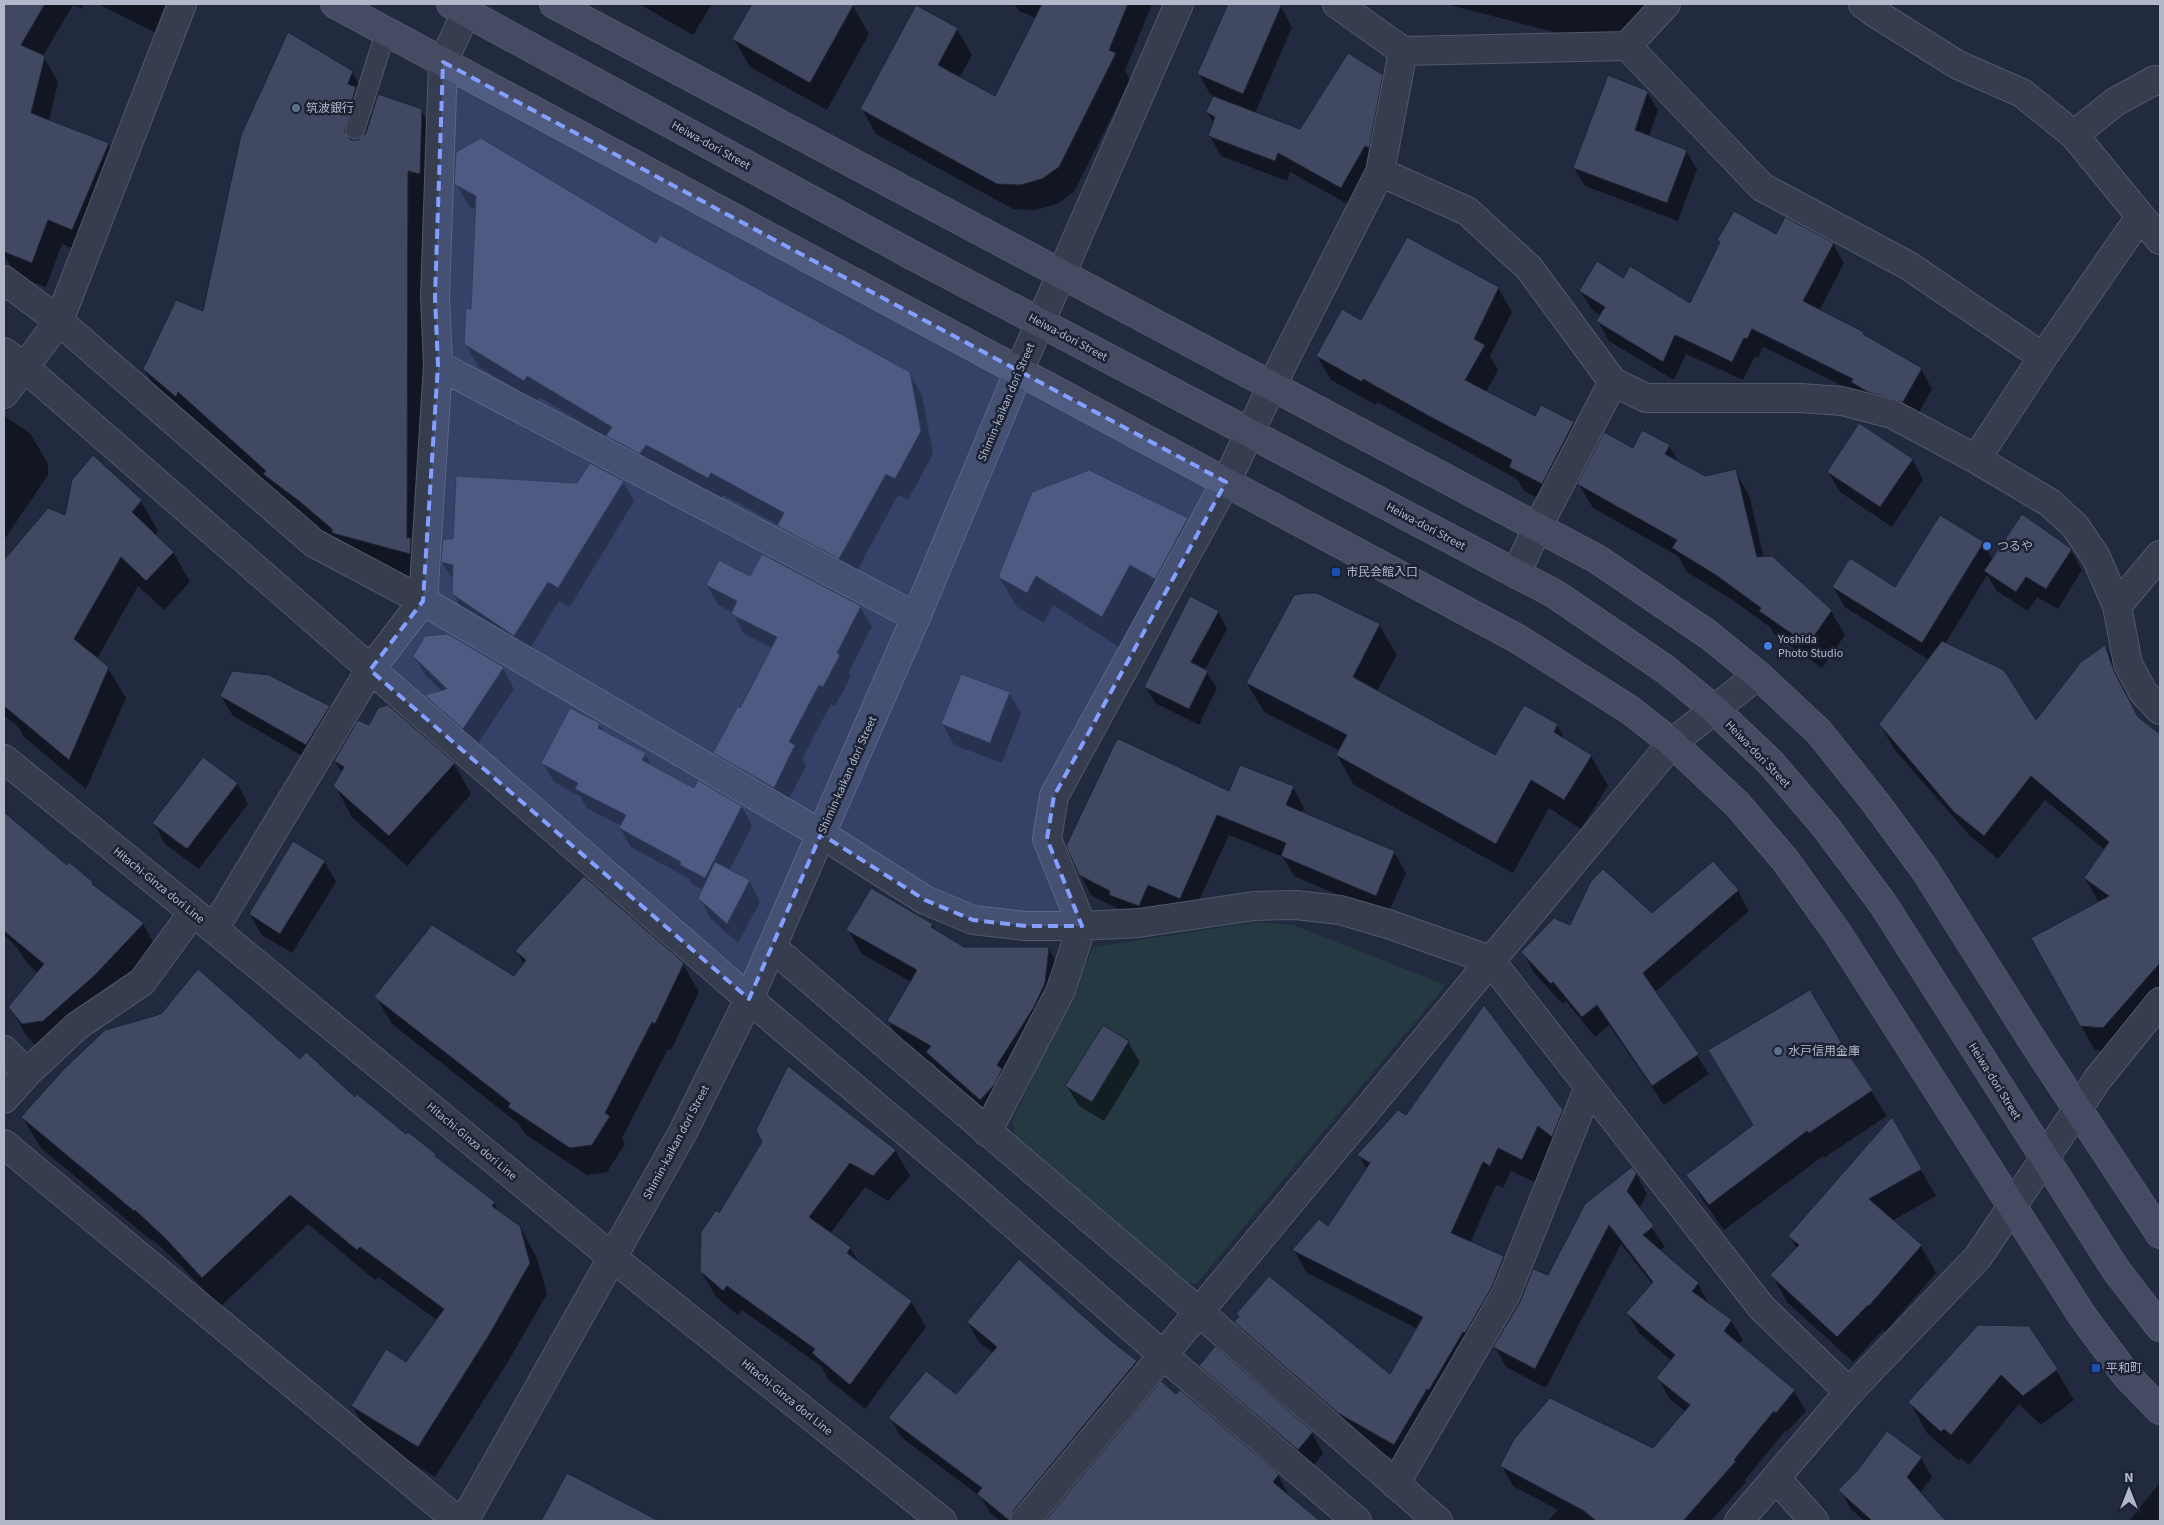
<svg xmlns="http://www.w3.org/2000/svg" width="2164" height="1525" viewBox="0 0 2164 1525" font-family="'Source Sans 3','Noto Sans JP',sans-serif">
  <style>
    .green { fill: #243941 }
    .shadow { fill: #0007 }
    .building { fill: #414962; stroke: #1d2436 }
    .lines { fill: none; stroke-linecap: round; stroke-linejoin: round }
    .service-casing { stroke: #51586a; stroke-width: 21 }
    .minor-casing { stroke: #51586a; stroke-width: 30 }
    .tertiary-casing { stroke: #51586a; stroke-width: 30 }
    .secondary-casing { stroke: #51586a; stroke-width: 30 }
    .service { stroke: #363d4f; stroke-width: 19 }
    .minor { stroke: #363d4f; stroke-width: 28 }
    .tertiary { stroke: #363d4f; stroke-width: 28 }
    .secondary { stroke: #444b63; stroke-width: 28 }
    .marked { fill: #839fff; fill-opacity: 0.2; stroke: #839fff; stroke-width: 4; stroke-dasharray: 10 6; stroke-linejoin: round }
    .service-dot { fill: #5c6f8a; stroke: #1b2234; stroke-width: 2 }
    .shop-dot { fill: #3f7fe0; stroke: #1b2234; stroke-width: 2 }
    .transit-dot { fill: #1a4fb4; stroke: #1b2234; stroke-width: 2 }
    .labels { text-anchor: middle; stroke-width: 5; stroke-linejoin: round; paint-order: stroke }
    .poi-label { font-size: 12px; fill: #b2b8ca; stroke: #1b2234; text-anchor: start }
    .street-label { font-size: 12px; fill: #b2b8ca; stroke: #1b2234 }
  </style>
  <rect width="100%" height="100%" fill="#222a40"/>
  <path class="green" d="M1255,922L1293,925L1446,985L1197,1283L1176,1284L1018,1146L1012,1122L1093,947Z"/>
  <path class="shadow" d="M4,4H84L82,9L73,5L43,56L58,82L49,121L108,144L123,168L86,254L62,244L46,287L16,276L4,254V246L11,226L4,223Z
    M98,4H191L172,41Z
    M639,4H712L693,35Z
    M753,4H850L853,6L869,34L827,110L750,67L734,39Z
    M1015,4H1152L1125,71L1130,80L1074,192L1057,204L1035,210L1013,209L876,134L862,109L957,29L972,55L959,78L996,97L1036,18L1019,11Z
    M1229,4H1274L1281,7L1292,27L1255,113L1301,130L1382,76L1394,96L1353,207L1290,172L1287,181L1221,156L1210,136L1214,124L1207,112L1214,96L1210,94L1199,74Z
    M1446,4H1652L1636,57L1585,40Z
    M352,72L371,104L368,110L372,117L421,110L439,142L428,585L352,565L163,401L144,369L204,313Z
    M1647,92L1658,110L1649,137L1686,151L1697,169L1678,221L1585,186L1574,168Z
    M456,184L657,244L909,373L922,395L933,454L908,500L898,495L852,580L791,548L779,525L723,495L721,499L620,458L610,439L539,397L537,402L478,366L465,343L473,310L477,210L469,206Z
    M1776,235L1833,244L1844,263L1819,311L1864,333L1866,337L1921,369L1932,389L1914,421L1763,347L1758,358L1755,356L1743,380L1686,354L1674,380L1609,341L1598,322L1601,316L1592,310L1580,291L1624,279L1690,305L1721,244L1719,240Z
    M1498,288L1512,312L1490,356L1498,370L1486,392L1535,418L1541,407L1573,423L1587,447L1556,507L1524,491L1517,479L1377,402L1376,405L1331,380L1317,356L1362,321Z
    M4,416L30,433L48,464V475L4,540Z
    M1669,446L1679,463L1705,478L1735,471L1749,495L1764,558L1831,611L1845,635L1822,668L1775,635L1770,627L1731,599L1687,572L1678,556L1593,508L1579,484L1633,449Z
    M1912,459L1923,480L1892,527L1840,492L1828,472Z
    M1089,471L1187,519L1205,549L1173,608L1148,595L1119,647L1053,605L1044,623L1017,607L999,577Z
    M623,482L634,501L570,607L559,601L526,655L464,613L453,593L454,581L442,562L454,541L578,485Z
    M141,501L158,531L155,535L173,552L190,582L164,610L138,586L97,659L108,668L126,698L86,789L24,737L18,726L4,716V562L49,509L66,517Z
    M1983,543L1993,560L2071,550L2082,570L2058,609L2037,597L2028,611L1997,591L1987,575L1945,644L2036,722L2105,646L2119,670L2128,697L2139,719L2160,736V1002L2117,1051L2095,1050L2081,1026L2099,903L2085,878L2105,850L2045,800L1998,859L1970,836L1894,749L1880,724L1929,660L1845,607L1833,587L1896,589Z
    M751,578L860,607L872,627L849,671L851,676L835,706L831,704L802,759L806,766L785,806L726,772L714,753L772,648L743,633L733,612L718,605L707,585Z
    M1218,612L1227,629L1205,670L1217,688L1199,725L1155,703L1146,687Z
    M1379,625L1397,655L1377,691L1495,756L1557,725L1566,741L1591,756L1608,786L1581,829L1549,808L1513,873L1354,785L1337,755L1340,751L1264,712L1247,683Z
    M414,656L503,668L514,689L475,748L437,715L426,696L442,691L426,676Z
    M1009,693L1021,713L1002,763L954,745L943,724Z
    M221,696L329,707L341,727L318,765L233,716Z
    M388,706L454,764L471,794L407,866L352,817L335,786L342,773L335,761Z
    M599,724L605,733L645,754L652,767L695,789L699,782L742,807L752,826L729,871L749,881L760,902L738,943L711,919L700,898L703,890L692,884L688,878L631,847L620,828L622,826L587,808L580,796L554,782L543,763Z
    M237,783L248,804L199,869L165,844L154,823Z
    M1293,787L1304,808L1302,813L1394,852L1406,873L1387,916L1294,876L1283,857L1229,835L1191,918L1159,904L1150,926L1122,915L1119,909L1092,896L1080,875L1230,792Z
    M4,814L67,867L92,883L95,887L143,924L159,952L40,1051L26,1035L10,1007L38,973L27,963L16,946L4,935Z
    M324,861L336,882L292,953L262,935L250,914Z
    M1738,891L1749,911L1655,992L1709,1074L1664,1105L1609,1025L1595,1037L1566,1001L1563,1004L1534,973L1523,952L1570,926L1652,915Z
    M932,925L937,932L963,948H1048L1062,972L994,1123L941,1076L934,1064L902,1045L888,1021L911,982L862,954L848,930Z
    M516,951L683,964L699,992L671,1050L668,1049L622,1138L625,1144L607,1172L587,1175L525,1134L519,1124L392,1024L376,997L514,977L524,964Z
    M1128,1042L1140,1062L1104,1121L1079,1106L1067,1086Z
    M1848,1056L1887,1116L1824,1158L1823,1156L1724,1230L1703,1201L1688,1175Z
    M300,1061L435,1155L437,1159L494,1203L499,1212L520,1227L537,1258L547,1294L506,1365L435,1477L370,1437L352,1406L407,1364L437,1320L378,1277L375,1280L308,1224L220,1307L184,1269L153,1240L152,1241L41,1148L23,1118Z
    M1562,1111L1575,1134L1552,1148L1535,1182L1511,1171L1503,1188L1496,1185L1470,1243L1503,1257L1517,1280L1407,1467L1353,1436L1249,1345L1236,1322L1240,1318L1238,1314L1390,1376L1418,1329L1307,1273L1294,1250L1328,1227L1367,1169L1359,1155L1406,1116Z
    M1892,1119L1936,1196L1892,1221L1921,1246L1936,1273L1885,1332L1883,1330L1853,1362L1787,1302L1772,1275L1797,1249L1790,1236Z
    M763,1142L895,1150L910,1176L888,1201L865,1187L830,1234L850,1248L860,1264L911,1301L926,1327L865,1409L828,1379L822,1367L742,1310L738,1315L716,1297L701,1271L719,1214Z
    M1636,1174L1647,1194L1639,1209L1665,1247L1659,1251L1698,1284L1709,1304L1731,1321L1743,1340L1739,1345L1794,1391L1806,1411L1787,1432L1786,1430L1745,1480L1746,1482L1711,1521H1548L1558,1510L1513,1486L1502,1466L1654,1450L1686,1412L1669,1398L1658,1378L1672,1361L1639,1333L1627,1313L1653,1285L1621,1244L1546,1388L1506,1367L1495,1347L1548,1277Z
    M968,1322L1108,1340L1136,1362L1148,1382L1032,1521H1000L990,1513L981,1497L901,1437L890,1418L956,1396L993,1353L979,1342Z
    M1979,1327L2056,1370L2074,1400L2041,1425L2019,1404L1969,1465L1961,1458L1959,1461L1927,1433L1910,1402Z
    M1201,1366L1312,1433L1323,1453L1310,1470L1212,1386Z
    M1162,1383L1278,1475L1291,1499L1312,1516L1314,1521H1047Z
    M1887,1433L1921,1458L1932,1477L1920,1493L1945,1521H1864L1851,1509L1840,1490L1858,1472Z
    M567,1474L656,1521H543Z
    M2159,1484L2160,1521H2129Z"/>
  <path class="building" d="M4,4H45L21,45L45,56L31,113L109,143L72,230L48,220L32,263L4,252Z
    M752,4H854L810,83L732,39Z
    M1042,4H1128L1109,50L1116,53L1059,167L1042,179L1020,185L997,184L860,109L916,5L958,28L938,65L995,96Z
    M1228,4H1282L1243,94L1197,74Z
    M288,32L353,71L348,84L356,87L344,131L351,140H358L366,133L378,94L422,109L420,174L408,171L407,538H411L410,554L332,533V529L299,501L263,474L266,471L178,392L176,397L143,369L176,300L203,311L241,135Z
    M1348,53L1383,75L1369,148L1365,146L1341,188L1278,153L1275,161L1208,136L1215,117L1206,112L1213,96L1300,129Z
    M1608,75L1648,91L1635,130L1687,150L1667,203L1573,168Z
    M481,138L656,243L660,235L910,372L921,431L895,479L886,474L839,559L777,526L784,513L711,473L708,478L646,445L640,454L606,436L612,427L527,376L524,381L464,344L466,308L471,309L476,196L454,184L456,152Z
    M1734,211L1776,234L1785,217L1834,243L1803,301L1864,332L1863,334L1922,368L1903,402L1868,392L1851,382L1853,379L1752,329L1747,339L1744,338L1732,362L1675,335L1663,362L1596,321L1605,307L1579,291L1597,261L1623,278L1630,266L1690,303L1720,242L1717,240Z
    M1407,237L1499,287L1474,339L1485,345L1465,380L1535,416L1541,405L1574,422L1542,484L1509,467L1512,460L1429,416L1363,379L1362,382L1316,356L1342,309L1361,320Z
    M1859,423L1913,459L1880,507L1827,472Z
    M1642,430L1670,445L1665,454L1705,476L1736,469L1757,557L1772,556L1832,610L1808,645L1759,611L1761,608L1716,575L1672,548L1677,540L1577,484L1604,432L1633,448Z
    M93,455L142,500L132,512L174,552L146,581L121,557L74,639L109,667L69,760L4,706V560L48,508L65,515L72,480Z
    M590,463L624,481L558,588L548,582L514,636L452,594L453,565L441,562L443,539H453L456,476L577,483Z
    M1089,470L1188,518L1155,579L1130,565L1102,617L1036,576L1027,593L998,577L1032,492Z
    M2022,514L2072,549L2046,589L2026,577L2016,592L1984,571Z
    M1940,515L1984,542L1922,643L1832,587L1850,558L1895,587Z
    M762,554L861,606L837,653L840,655L823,687L819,685L789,742L795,745L774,788L713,753L738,706L740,708L777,637L731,614L737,601L706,585L719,560L750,576Z
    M1307,593H1317L1380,624L1353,677L1495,755L1524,705L1558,724L1554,732L1592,755L1564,800L1531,780L1496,844L1336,755L1347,735L1246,683L1294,595Z
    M1190,596L1219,611L1191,662L1208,671L1189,709L1144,687Z
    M448,634L504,667L463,729L424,695L447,689L413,656L425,636Z
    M1942,641L2004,670L2036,720L2081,662L2105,645L2114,671L2138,717L2160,734V963L2103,1028L2080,1026L2031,938L2109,896L2084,878L2109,842L2031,776L1984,836L1954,812L1879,724Z
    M232,671L269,675L330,706L306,745L220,696Z
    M961,674L1010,692L990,743L941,724Z
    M388,705L455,763L389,836L333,786L344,767L334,761L358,720L369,725L378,708Z
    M570,708L600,723L598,728L646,753L642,760L694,788L698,780L742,806L705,878L680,865L681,862L619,828L626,815L575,789L578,783L541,763Z
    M1119,739L1229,791L1240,765L1294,786L1286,805L1395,851L1376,896L1281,856L1286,843L1217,815L1180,899L1148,885L1139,906L1109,895L1110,891L1079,875L1066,846L1116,741Z
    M203,757L238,783L187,849L152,823Z
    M4,812L67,865L69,862L93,882L92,884L144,923L95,975L43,1021L22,1024L8,1007L44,964L4,931Z
    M293,841L325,861L280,934L249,914Z
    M1713,861L1739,890L1643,973L1699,1054L1652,1086L1597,1005L1582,1017L1553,982L1551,984L1521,952L1554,918L1570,925L1591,881L1603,869L1652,913Z
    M715,862L750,880L727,924L698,898Z
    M584,876L684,963L655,1024L652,1022L605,1113L610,1116L592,1145L570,1148L508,1107L510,1103L374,997L432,925L514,976L526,960L515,951Z
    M871,888L933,924L931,927L964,947H1049L1045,983L1034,1007L997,1065L1002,1069L995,1084L980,1100L926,1052L931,1046L887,1021L917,970L846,930Z
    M198,969L300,1059L306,1052L355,1097L357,1094L406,1134L408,1132L436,1154L435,1156L495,1202L492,1206L520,1226L530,1263L489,1335L418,1447L351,1406L386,1349L406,1362L444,1309L360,1247L357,1250L290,1195L202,1278L165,1238L135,1210L134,1211L21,1117L64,1069L105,1030L161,1014Z
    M1810,990L1849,1055L1873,1090L1809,1133L1807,1131L1709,1205L1686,1175L1753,1125L1708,1050Z
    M1484,1005L1563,1110L1552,1137L1538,1126L1522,1160L1498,1148L1490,1166L1483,1162L1451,1233L1504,1256L1492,1287L1465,1333L1463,1332L1429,1390L1427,1389L1394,1445L1338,1413L1234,1322L1239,1316L1236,1314L1269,1276L1390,1374L1423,1317L1292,1250L1319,1219L1328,1226L1370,1163L1357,1155L1398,1110L1406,1115Z
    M1103,1025L1129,1041L1092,1102L1065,1086Z
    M788,1066L896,1150L873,1176L850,1163L809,1217L851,1247L847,1253L912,1301L850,1385L812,1353L815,1349L727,1286L723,1291L700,1271L701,1232L716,1210L719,1213L762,1142L756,1130Z
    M1892,1117L1922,1169L1869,1199L1922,1245L1869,1306L1868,1305L1837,1337L1770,1275L1799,1245L1788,1236Z
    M1632,1167L1637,1173L1627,1191L1654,1226L1643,1235L1699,1283L1692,1291L1732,1320L1724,1331L1795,1390L1776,1413L1774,1411L1734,1460L1736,1461L1683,1521H1596L1584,1511L1500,1466L1514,1439L1550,1398L1653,1448L1690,1405L1656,1378L1675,1355L1626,1313L1653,1282L1609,1225L1535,1369L1493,1347L1520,1302L1533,1269L1548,1275L1585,1204Z
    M1019,1259L1109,1339L1137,1361L1013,1511L1010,1521L977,1494L982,1488L888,1418L926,1371L956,1394L997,1347L967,1322Z
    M1978,1325L2029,1326L2058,1369L2023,1396L2001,1375L1951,1435L1944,1429L1941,1432L1908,1402Z
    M1215,1346L1313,1432L1298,1450L1199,1366Z
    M1161,1381L1176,1394L1180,1390L1279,1474L1273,1482L1320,1521H1045Z
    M1887,1431L1922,1457L1907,1477L1946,1521H1872L1838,1490L1857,1471Z
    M567,1473L659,1521H541Z"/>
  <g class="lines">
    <g class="service-casing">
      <path id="service" d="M355,129L386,31"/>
    </g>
    <g class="minor-casing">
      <path id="minor" d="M1337,4L1403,51L1627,46L1666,4
        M1863,4L1872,11L1958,65L2022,93L2074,135L2160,240
        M1627,46L1762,187L1909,266L2043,357
        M2074,135L2115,102L2155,80L2160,81
        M1380,172L1467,211L1529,268L1613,382L1646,398H1800L1842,401L1892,414L1976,459L2050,503L2075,526L2096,557L2117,606L2128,664L2143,692L2160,710
        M4,280L59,321L314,543L423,601L821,834L925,900L973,920L1026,926H1082L1139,923L1254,906L1296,905L1340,910L1388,924L1490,960L1762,1308L1849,1392
        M4,352L23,366L749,999L963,1180L1164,1356L1357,1521
        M438,365L916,617
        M4,394L59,321L182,4
        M1976,459L2043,357L2140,217
        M1516,574L1537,528L1613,382
        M2117,606L2160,555
        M4,759L214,929L613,1258L942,1521
        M214,929L370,670L423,601L438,365L435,297L443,62L470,4
        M773,948L1199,1312L1438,1521
        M4,1050L27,1073L4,1099
        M27,1073L77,1026L142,982L193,912
        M2077,1110L2097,1080L2160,1002
        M987,1132L1060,992L1082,926L1047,839L1054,796L1226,482L1285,359L1380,172L1403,51
        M4,1144L458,1521
        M1776,1478L1814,1521
        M1395,1484L1506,1294L1589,1087
        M1025,1521L1672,743L1758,675"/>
    </g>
    <g class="tertiary-casing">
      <path id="tertiary" d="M464,1521L683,1132L749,999L916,617L1019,371L1179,4
        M1739,1521L1849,1392L1978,1257L2077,1110"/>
    </g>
    <g class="secondary-casing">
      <path id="secondary" d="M335,4L1518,639L1630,710L1672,743L1737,804L1785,860L1838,934L2083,1317L2127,1376L2160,1410
        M451,4L912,255L1555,594L1665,669L1714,709L1771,763L1825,826L1883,904L2116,1270L2160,1327
        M554,4L1597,559L1709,635L1758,675L1819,732L1875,802L1925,870L2036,1046L2160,1234"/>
    </g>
    <use href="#service" class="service"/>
    <use href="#minor" class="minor"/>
    <use href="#tertiary" class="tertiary"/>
    <use href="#secondary" class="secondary"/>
  </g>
  <path class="marked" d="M443,62L1226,482L1054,796L1047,839L1082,926H1026L973,920L925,900L821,834L749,999L370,670L423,601L438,365L435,297Z"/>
  <g class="service-dot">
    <circle cx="296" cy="108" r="5"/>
    <circle cx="1778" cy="1051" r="5"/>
  </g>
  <g class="shop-dot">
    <circle cx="1987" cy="546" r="5"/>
    <circle cx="1768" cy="646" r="5"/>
  </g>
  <g class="transit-dot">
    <rect x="1331" y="567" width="10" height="10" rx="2.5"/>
    <rect x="2091" y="1363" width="10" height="10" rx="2.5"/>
  </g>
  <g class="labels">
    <g class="poi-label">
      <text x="306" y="112">筑波銀行</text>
      <text x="1997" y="550">つるや</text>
      <text x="1346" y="576">市民会館入口</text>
      <text x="1778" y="643">Yoshida<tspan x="1778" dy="14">Photo Studio</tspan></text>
      <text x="1788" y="1055">水戸信用金庫</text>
      <text x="2106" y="1372">平和町</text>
    </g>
    <g class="street-label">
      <text transform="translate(711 145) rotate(29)" y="4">Heiwa-dori Street</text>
      <text transform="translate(1068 337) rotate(28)" y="4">Heiwa-dori Street</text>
      <text transform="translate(1006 402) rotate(-67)" y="4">Shimin-kaikan dori Street</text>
      <text transform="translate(1426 526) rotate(28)" y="4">Heiwa-dori Street</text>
      <text transform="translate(1758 754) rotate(46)" y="4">Heiwa-dori Street</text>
      <text transform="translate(847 775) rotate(-66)" y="4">Shimin-kaikan dori Street</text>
      <text transform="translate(159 885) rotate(39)" y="4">Hitachi-Ginza dori Line</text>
      <text transform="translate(1995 1081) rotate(58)" y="4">Heiwa-dori Street</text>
      <text transform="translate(472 1141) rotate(40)" y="4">Hitachi-Ginza dori Line</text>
      <text transform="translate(676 1142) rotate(-62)" y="4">Shimin-kaikan dori Street</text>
      <text transform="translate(787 1397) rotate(39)" y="4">Hitachi-Ginza dori Line</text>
    </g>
  </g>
  <rect width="2164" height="1525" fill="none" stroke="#b2b8ca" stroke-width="10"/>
  <g transform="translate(2129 1490)" stroke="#1b2234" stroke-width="4" paint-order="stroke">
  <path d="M0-4L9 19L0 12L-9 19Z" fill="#b2b8ca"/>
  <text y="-8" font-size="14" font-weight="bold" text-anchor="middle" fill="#b2b8ca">N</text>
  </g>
</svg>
